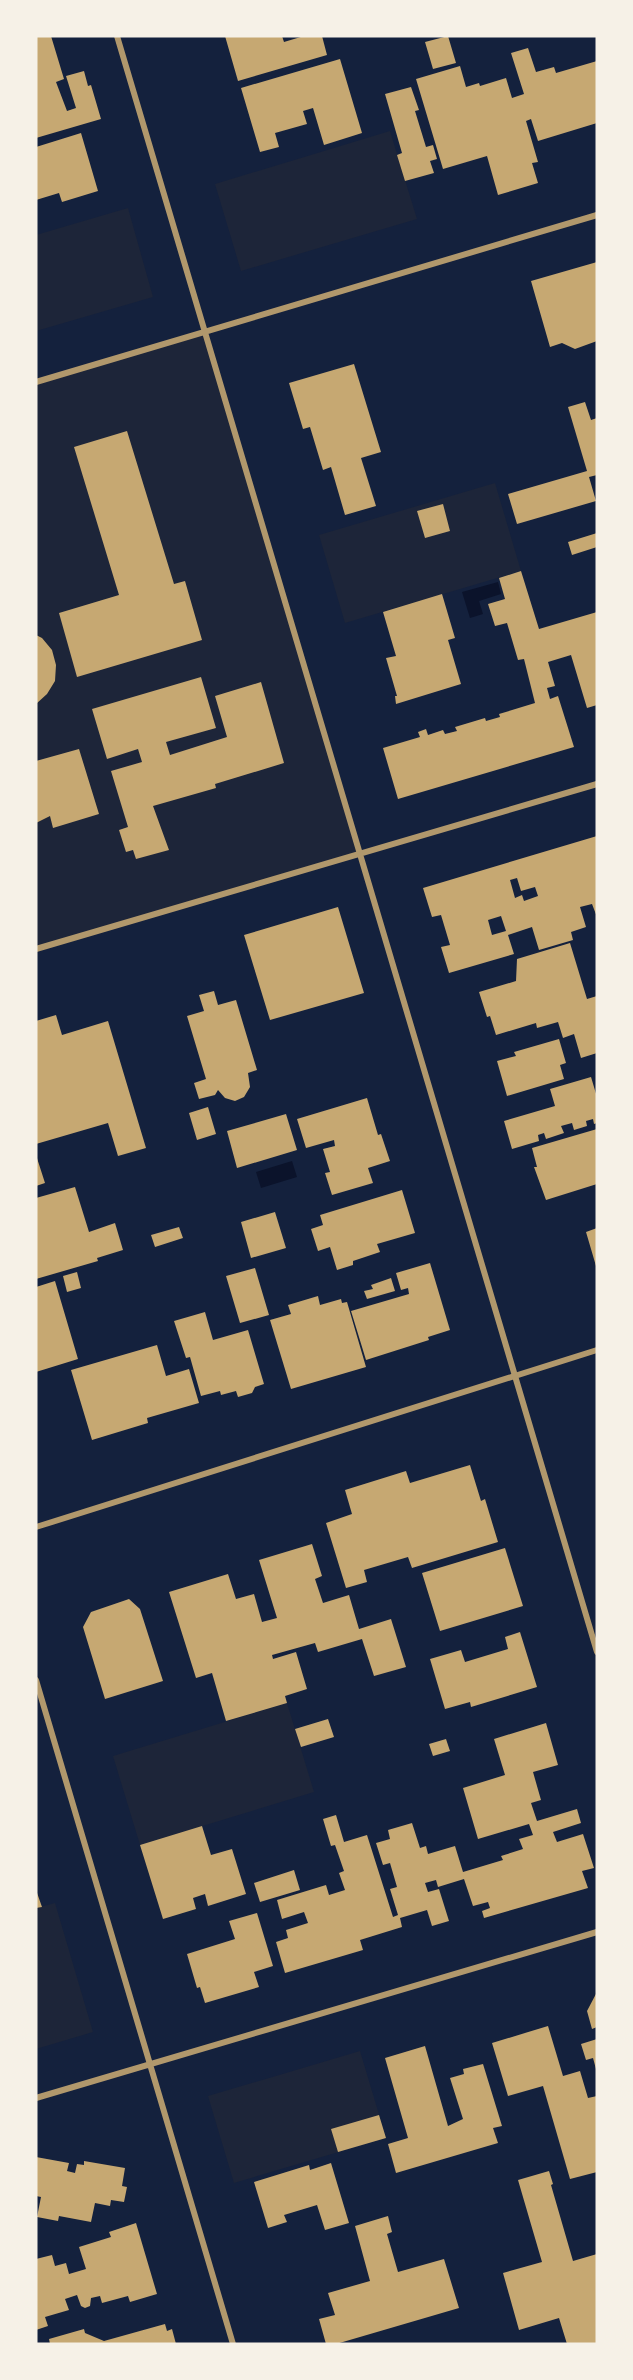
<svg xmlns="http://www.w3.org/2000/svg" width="633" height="2380" viewBox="0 0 633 2380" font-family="'Source Sans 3',sans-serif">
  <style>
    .green { fill: #1d2539 }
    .water { fill: #0b132b }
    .building { fill: #c6a872; fill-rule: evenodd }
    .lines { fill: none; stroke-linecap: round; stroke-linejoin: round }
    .minor { stroke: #b1986c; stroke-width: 6 }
  </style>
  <rect width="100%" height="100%" fill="#14213d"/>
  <path class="green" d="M390,131L417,219L241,271L215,184Z
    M128,208L153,297L36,331V235Z
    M205,332L360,854L36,949V382Z
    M495,483L521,571L345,623L319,535Z
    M287,1703L314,1792L140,1845L113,1756Z
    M55,1903L93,2032L36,2049V1908Z
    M360,2051L386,2138L234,2183L208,2096Z"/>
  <path class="water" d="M498,582L501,594L479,601L483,614L470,618L462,592Z
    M292,1161L297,1177L261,1188L256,1172Z"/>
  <path class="building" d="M36,36H51L64,79L56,82L67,111L76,108L66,76L84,71L88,86L91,85L101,119L36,138Z
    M225,36H282L284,42L304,36H322L327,55L238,81Z
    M448,36L456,63L433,69L425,42Z
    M528,48L536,72L554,67L556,73L597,61V123L538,141L531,119L526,121L538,162L532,163L538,183L498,195L487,156L443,169L416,79L460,66L466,87L479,83L480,86L506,78L512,98L524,94L511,53Z
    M340,59L362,133L324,145L313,108L303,111L307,124L275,133L279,147L260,152L241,88Z
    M411,87L419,110L415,111L426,147L433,145L437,159L430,161L434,173L405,181L397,155L402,153L385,94Z
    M81,133L98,191L62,202L59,193L36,200V147Z
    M597,262V341L575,349L562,343L550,347L531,281Z
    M354,364L381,452L361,458L376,506L345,515L331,467L323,470L310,427L303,429L289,383Z
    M585,402L591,420L597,418V475L589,477L596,501L517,524L508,494L587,471L568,407Z
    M127,431L174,584L185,581L202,640L77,677L59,613L119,595L74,447Z
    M443,504L450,531L425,538L417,511Z
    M597,533V547L572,555L568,542Z
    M521,571L539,629L597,612V705L587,708L571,655L548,662L555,686L547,688L550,699L558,696L574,747L398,799L383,748L420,737L418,732L426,729L428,735L443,730L445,734L457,731L455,727L485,718L486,721L500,717L499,714L535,703L524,659L518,660L507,623L495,626L488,604L505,599L499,578Z
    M442,594L455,638L448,640L461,684L396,704L395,696H397L386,658L396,656L383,612Z
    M36,635L42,638L52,650L56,665L55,681L47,694L36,704Z
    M201,677L216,728L166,742L170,755L227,737L215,696L261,682L284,763L215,784L216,788L153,806L169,850L136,859L133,850L126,852L119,830L128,827L111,771L142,762L138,749L107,759L92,709Z
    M79,749L99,814L53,828L50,816L36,823V761Z
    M597,836V917L592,904L580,907L586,927L571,932L573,940L539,950L532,927L508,935L514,954L449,973L441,947L450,945L441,915L432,917L423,888ZM517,878L521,891L535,887L538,896L524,901L522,895L515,898L510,880ZM501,916L506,931L492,935L488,920Z
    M338,907L364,993L270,1020L244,935Z
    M570,943L587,999L597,996V1053L581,1058L574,1034L563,1038L558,1022L537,1028L536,1023L496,1035L490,1016L487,1017L479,992L516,981L517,959Z
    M214,991L218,1005L236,1000L257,1070L248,1073L250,1087L244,1097L235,1101L225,1098L218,1090L215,1095L199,1099L194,1083L206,1079L187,1016L204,1011L199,995Z
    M56,1015L62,1035L108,1021L146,1148L118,1156L108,1123L36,1144V1021Z
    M559,1039L566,1063L560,1065L564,1079L507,1096L497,1061L516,1056L514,1052Z
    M591,1077L597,1097V1123L594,1124L593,1119L586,1121L587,1126L574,1130L572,1123L561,1126L564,1133L546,1139L544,1133L538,1135L539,1141L512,1149L504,1121L555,1106L550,1089Z
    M367,1098L378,1135L381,1134L390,1161L368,1168L373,1183L332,1195L325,1173L330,1172L323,1149L335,1146L334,1140L306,1148L297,1119Z
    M208,1107L216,1134L197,1140L189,1113Z
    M286,1114L297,1150L237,1168L227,1131Z
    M597,1129V1184L546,1200L534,1167H537L532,1148Z
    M36,1155L45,1183L36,1186Z
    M75,1187L89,1232L115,1223L123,1250L97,1258L98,1261L36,1279V1198Z
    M402,1190L415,1233L377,1244L380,1252L353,1261V1265L337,1270L330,1247L318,1251L311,1229L323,1225L320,1215Z
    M275,1212L286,1248L251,1258L241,1222Z
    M179,1227L183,1238L155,1247L151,1235Z
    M597,1228V1266H596L586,1232Z
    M430,1263L450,1330L428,1337L429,1340L366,1360L351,1311L409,1294L408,1288L401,1290L396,1273Z
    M255,1268L269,1315L240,1323L226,1276Z
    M77,1272L81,1288L67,1292L63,1276Z
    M391,1278L395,1291L367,1299L364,1291L373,1289L371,1285Z
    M55,1281L78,1359L36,1372V1287Z
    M318,1296L320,1305L341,1299L342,1303L347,1302L366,1367L291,1389L270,1320L291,1314L288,1305Z
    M205,1312L213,1340L248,1330L264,1384L255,1387L252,1393L238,1397L236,1391L221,1395L220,1391L201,1396L190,1357L186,1358L174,1321Z
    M157,1345L166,1376L189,1369L199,1403L147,1418L148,1423L92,1440L71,1370Z
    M470,1465L481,1501L485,1499L498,1542L412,1568L408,1557L364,1570L367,1582L346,1588L326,1523L352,1514L345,1490L406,1471L410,1483Z
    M312,1544L322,1576L315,1579L323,1603L349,1595L359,1629L391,1619L406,1667L374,1676L362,1639L318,1652L315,1643L272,1655L273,1659L296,1652L307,1689L285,1696L287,1703L226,1721L212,1673L196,1678L169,1592L228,1574L236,1599L254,1594L262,1622L277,1618L259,1560Z
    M505,1548L523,1606L440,1631L422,1573Z
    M129,1599L140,1609L163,1681L105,1699L83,1627L91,1612Z
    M520,1632L537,1687L471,1707L470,1702L445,1709L430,1659L461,1650L465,1662L508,1649L505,1637Z
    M328,1719L334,1737L301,1747L295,1729Z
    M546,1723L558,1765L533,1772L541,1800L531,1803L537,1821L577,1809L581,1823L553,1832L557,1842L583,1834L594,1868L582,1871L588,1888L484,1918L482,1911L490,1908L488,1902L473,1906L464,1879L438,1887L436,1880L425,1883L428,1892L439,1889L449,1921L432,1926L427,1910L400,1918L402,1927L360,1940L363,1950L285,1973L276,1942L288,1938L286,1930L308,1923L304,1912L282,1919L277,1900L326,1885L329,1895L345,1890L339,1873L344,1871L335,1845L331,1846L323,1819L336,1815L344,1842L367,1835L393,1917L398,1915L390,1889L397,1887L390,1863L383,1865L376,1843L390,1839L388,1830L412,1823L420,1848L426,1846L428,1854L455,1846L463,1872L503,1860L501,1856L523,1849L519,1839L533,1835L529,1824L478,1839L463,1788L505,1775L494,1739Z
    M446,1739L450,1751L433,1756L429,1744Z
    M202,1826L211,1855L232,1849L246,1894L208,1906L205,1894L193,1898L196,1909L163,1919L140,1845Z
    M294,1870L300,1890L260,1902L254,1883Z
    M36,1890L42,1907L36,1908Z
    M257,1913L273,1966L254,1972L259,1987L205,2003L200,1987L197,1988L187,1954L235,1939L229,1921Z
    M597,1992V2027L592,2029L587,2011Z
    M548,2026L563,2076L580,2071L588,2098L597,2096V2172L570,2179L543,2086L508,2096L492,2043Z
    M597,2039V2069H596L593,2058L586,2060L581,2044Z
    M425,2046L448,2126L463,2119L450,2078L464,2074L463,2069L483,2064L502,2126L493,2128L498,2143L396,2173L388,2144L408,2138L385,2058Z
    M379,2115L386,2138L338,2152L331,2129Z
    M36,2157L69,2163L67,2171L75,2173L77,2164L84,2165V2161L125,2168L122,2186L127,2187L124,2202L111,2200L110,2206L95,2203L91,2222L59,2216L58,2221L37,2217L41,2197L36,2196Z
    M331,2163L349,2223L325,2230L317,2205L284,2215L287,2222L268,2228L254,2182L309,2165L310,2170Z
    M549,2171L553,2184L551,2185L573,2261L597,2254V2344H567L559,2318L519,2330L503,2273L542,2262L518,2180Z
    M388,2216L392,2232L387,2234L398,2272L444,2259L459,2308L336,2344H326L319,2319L335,2315L328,2293L370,2281L355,2226Z
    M136,2223L157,2294L130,2302L128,2296L102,2303L100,2296L91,2298L90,2306L85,2308L81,2306L77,2295L65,2299L69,2310L45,2317L48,2326L36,2330V2259L52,2255L55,2266L66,2263L69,2274L86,2269L79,2247L111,2237L109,2232Z
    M165,2324L167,2331L172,2329L176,2344H50L49,2339L84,2329L85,2333L104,2341Z"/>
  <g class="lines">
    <path class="minor" d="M117,36L597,1652
      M36,382L597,215
      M36,949L597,784
      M36,1527L597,1350
      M36,1680L233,2344
      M36,2098L597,1932"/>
  </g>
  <rect width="633" height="2380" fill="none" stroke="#f6f1e7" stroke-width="75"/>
</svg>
